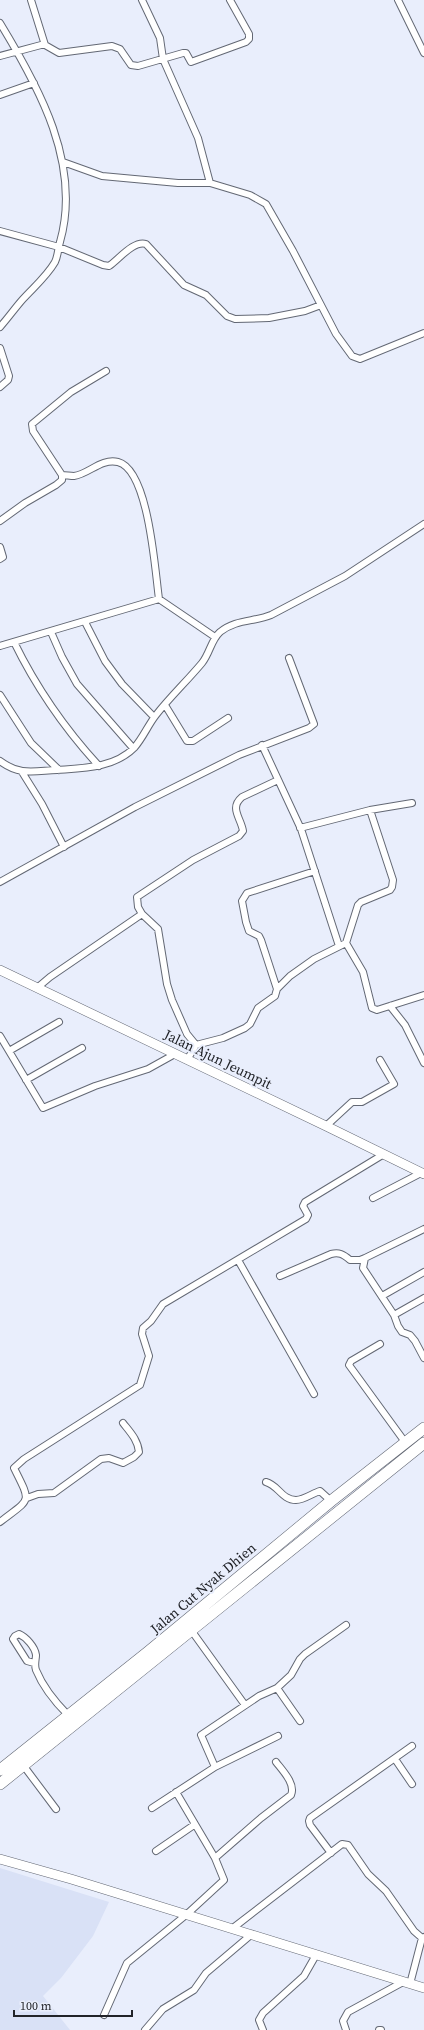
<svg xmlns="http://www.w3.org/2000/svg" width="424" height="2030" viewBox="0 0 424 2030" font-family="'Source Serif 4',serif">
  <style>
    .built { fill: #d9e1f6 }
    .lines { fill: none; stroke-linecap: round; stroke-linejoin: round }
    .street-casing { stroke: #636874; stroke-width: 8 }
    .secondary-casing { stroke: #636874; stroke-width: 10 }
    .highway-casing { stroke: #636874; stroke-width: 12 }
    .street { stroke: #fff; stroke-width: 6 }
    .secondary { stroke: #fff; stroke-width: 9 }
    .highway { stroke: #fff; stroke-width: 11 }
    .labels { text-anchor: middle; stroke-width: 4; stroke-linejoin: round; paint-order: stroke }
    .street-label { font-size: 14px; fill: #212328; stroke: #e9eefc }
  </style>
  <rect width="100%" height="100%" fill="#e9eefc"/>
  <path class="built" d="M0,1868L109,1902L93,1936L61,1978L43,1996L70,2030H0Z"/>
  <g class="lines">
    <g class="street-casing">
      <path id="street" d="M31,0L45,45
        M142,0L160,38L163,59L198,138L210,183
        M398,0L424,53
        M0,23C39,87 82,165 60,242C58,248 58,256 55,262C47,276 34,287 23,299C15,308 8,318 0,327
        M0,56L41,45H45L59,53L112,46L120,49L131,65L138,66L183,53H186L191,62L246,42L249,39V34L230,0
        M0,95L34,83
        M63,162L102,176L178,183H210L250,195L266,204L293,251L336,334L352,356L360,359L424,333
        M0,231L59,247L103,265L109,266C119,259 134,240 146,244L184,285L206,295L227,316L235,319L269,318L305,311L321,305
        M0,348L9,376L8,380L0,387
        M62,475C66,475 70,476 74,476C89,474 101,458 118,462C149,470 155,571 159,599
        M0,521L25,503L56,485L62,480V475L33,431L32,424L71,392L106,371
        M0,547L3,557L0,559
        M85,622L105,661L122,684L154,717
        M51,632L62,657L77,684L133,748
        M14,642C37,689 64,728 99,766
        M0,646L159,599L215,637
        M0,695L31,743L59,770
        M165,705L187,741H193L228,718
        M262,745L301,829L339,946
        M0,761C20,776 34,771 57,770C83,768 114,768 134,748C143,738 148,725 156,715C170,697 187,681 202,663C210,653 211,640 220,632C236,619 254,622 271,615L345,576L424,524
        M22,772L42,804L64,847
        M300,828L370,810L412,803
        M0,882L135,807L239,755L309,728L314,724L289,658
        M142,914L158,929L167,984L172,1000L187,1034L196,1045
        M346,943L358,905L361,902L390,890L392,887L393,880L370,810
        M37,988L50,977L142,914L138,907L137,897L193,860L239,836L243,831C241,818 229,808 242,797L278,780
        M277,989L261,940L259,936L249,931L246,922L242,901L247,893L315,871
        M390,1006L405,1025L424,1063
        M0,1036L43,1108L95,1086L148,1069L175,1054
        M9,1051L59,1022
        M187,1060L196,1045L223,1038L245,1028L250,1024L258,1008L275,996L277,989L290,976L314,959L346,943L363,972L372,1008L377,1010L424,995
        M26,1080L82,1048
        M326,1126L352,1102H362L394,1084L380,1060
        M373,1198L421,1173
        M424,1229L365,1258L363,1268L394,1315L398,1326L402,1332L410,1335L415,1341L424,1358
        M238,1260L314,1394
        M280,1276L331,1254C339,1252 343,1254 350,1260H360L365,1258
        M382,1296L424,1272
        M394,1315L424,1298
        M380,1344L351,1361L349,1365L405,1442
        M266,1482C278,1485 282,1500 296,1500C304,1500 313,1493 320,1491L331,1501
        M27,1498L38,1494L54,1493L101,1459L109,1458L123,1463L134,1457L139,1452C138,1440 130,1432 123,1423
        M0,1522C31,1498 32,1504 14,1468L24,1459L140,1385L149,1356L142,1334L143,1328L151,1321L163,1304L306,1219L308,1215L303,1206L305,1202L384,1154
        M191,1630L245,1705
        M34,1663L27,1661L13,1639L15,1636L19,1634C26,1637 35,1647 36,1655C36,1660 34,1664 36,1670C43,1687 55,1702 68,1715
        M277,1688L300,1721
        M395,1759L412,1784
        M23,1765L56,1809
        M215,1767L201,1735L259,1696L277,1688L291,1675L300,1659L305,1654L346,1625
        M152,1808L215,1767L278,1736
        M156,1851L194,1825
        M331,1853L310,1825L309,1821L310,1818L412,1746
        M215,1858L261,1818L291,1795C296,1784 282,1770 276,1762
        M233,1928L342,1844L348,1845L368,1874L386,1891L414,1931L422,1938
        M410,1984L422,1938L424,1937
        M104,2015L127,1963L186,1915L224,1880L215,1858L176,1792
        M145,2030L163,2009L194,1990L206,1973L252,1934
        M263,2030L259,2020L263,2013L304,1976L316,1955
        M346,2030L343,2021L348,2012L403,1982
        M379,2030H381"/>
    </g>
    <g class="secondary-casing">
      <path id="secondary" d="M0,970L326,1126L424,1174
        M0,1859L71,1879L424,1988"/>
    </g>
    <g class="highway-casing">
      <path id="highway" d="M0,1770L148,1652L331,1501L424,1428
        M0,1784L424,1443"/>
    </g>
    <use href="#street" class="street"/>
    <use href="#secondary" class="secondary"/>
    <use href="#highway" class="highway"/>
  </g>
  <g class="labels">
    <g class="street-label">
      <text transform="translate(218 1059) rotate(26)" y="5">Jalan Ajun Jeumpit</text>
      <text transform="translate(203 1588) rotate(-40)" y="5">Jalan Cut Nyak Dhien</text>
    </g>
  </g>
  <path d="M14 2010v6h118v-6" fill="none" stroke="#212328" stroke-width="2"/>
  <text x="20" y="2010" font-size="12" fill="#212328" stroke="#e9eefc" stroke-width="3" paint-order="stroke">100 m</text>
</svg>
